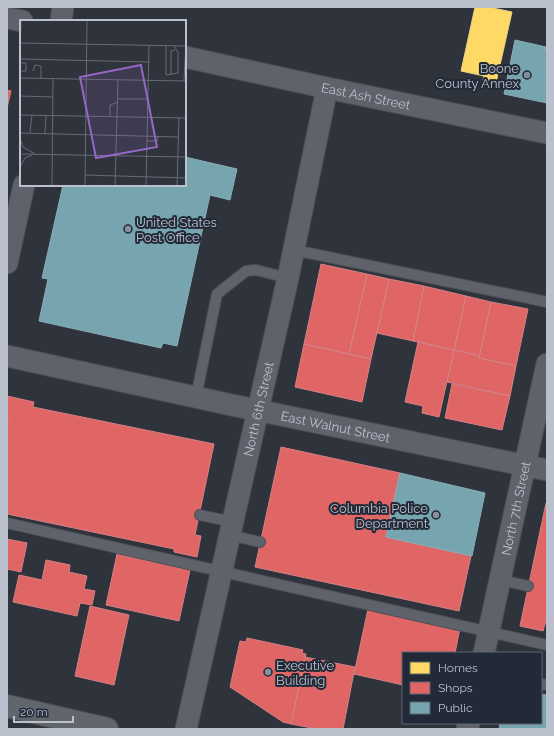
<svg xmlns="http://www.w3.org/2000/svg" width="554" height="736" viewBox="0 0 554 736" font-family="Raleway,sans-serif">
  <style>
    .homes { fill: #ffd966; stroke: #ead285 }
    .shops { fill: #e06666; stroke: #d58185 }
    .public { fill: #76a5af; stroke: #8aadb8 }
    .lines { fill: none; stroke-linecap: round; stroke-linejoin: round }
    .lane-casing { stroke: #4b4e55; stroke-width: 12 }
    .street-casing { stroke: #4b4e55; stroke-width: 23 }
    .primary-casing { stroke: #4d5059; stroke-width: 24 }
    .lane { stroke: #5f626a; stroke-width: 10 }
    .street { stroke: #5f626a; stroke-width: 21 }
    .primary { stroke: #61656c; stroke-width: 22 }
    .poi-dot { fill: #898f9a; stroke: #222937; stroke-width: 1.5 }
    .labels { text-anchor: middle; stroke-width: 4; stroke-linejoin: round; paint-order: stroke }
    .poi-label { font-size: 13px; fill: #bac0cc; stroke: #222937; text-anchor: end }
    .street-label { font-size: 13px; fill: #bac0cc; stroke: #222937 }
    .inset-road { fill: none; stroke: #676b76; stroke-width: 1 }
    .view { fill: #9467c4; fill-opacity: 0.15; stroke: #9467c4; stroke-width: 2 }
    .inset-edge { fill: none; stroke: #bac0cc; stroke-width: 2 }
  </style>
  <rect width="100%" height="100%" fill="#2f333c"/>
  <path class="homes" d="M475,7H488L512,12L496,83L483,80L484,76L461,71Z"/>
  <path class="shops" d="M7,90L11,91L7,108Z
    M321,264L367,274L349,354L304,344Z
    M367,274L389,279L371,359L349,354Z
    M389,279L424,286L413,341L377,333Z
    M424,286L466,296L454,350L413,341Z
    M466,296L491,302L479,358L477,355L454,350Z
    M491,302L528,309L516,366L479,358Z
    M418,342L454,350L439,417L422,413L423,406L405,402Z
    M304,344L371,359L362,402L295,387Z
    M454,350L477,355L479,358L516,366L510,396L447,382Z
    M452,384L510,396L502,430L445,418Z
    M7,396L34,402L33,407L214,444L195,535L201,536L197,557L174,552V549L7,514V428L9,419L7,418Z
    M281,447L400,473L386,537L471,556L459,611L255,567Z
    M546,503H547V617L543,631L520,626Z
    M7,539L27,543L21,572L7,569Z
    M117,554L190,570L179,621L106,605Z
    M46,560L70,565L69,572L87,576L84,589L95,591L92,605L80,603L77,616L13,602L19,575L42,580Z
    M90,606L129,615L114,685L75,676Z
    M368,609L460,628L455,653H403V685L354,674Z
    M247,638L303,650L302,653L306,654L291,724L283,722L230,687L240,641L246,642Z
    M305,657L355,667L343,729H317L291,724Z"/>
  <path class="public" d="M515,40L546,47L545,56H547V103L504,94Z
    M185,157L237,169L230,200L210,195L177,346L163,343L161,348L39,321L48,279L42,278L63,185H185Z
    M400,473L485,493L472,556L386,537Z
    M541,694L547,695V729H499L500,723H541Z"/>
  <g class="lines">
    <g class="lane-casing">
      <path id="lane" d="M294,250L547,302
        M196,397L217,294L246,271L256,270L288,278
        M200,515L233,522
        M7,523L547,645
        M230,535L260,542
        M500,580L528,586
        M541,684L547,685"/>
    </g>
    <g class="street-casing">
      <g id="street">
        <path d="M7,18L22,21"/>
        <path d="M61,21L63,7"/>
        <path id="s1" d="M185,57L327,88L547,133"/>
        <path d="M7,263L24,185"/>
        <path id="s2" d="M7,356L227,404L547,470"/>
        <path id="s3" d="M484,653L547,364"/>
        <path id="s4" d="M186,729L258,410L288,278L327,88"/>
        <path d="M467,729L469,723"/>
      </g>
    </g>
    <g class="primary-casing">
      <path id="primary" d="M7,706L107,729"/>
    </g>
    <use href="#lane" class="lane"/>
    <use href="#street" class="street"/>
    <use href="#primary" class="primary"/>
  </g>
  <g class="poi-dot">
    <circle cx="527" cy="75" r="4"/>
    <circle cx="128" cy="229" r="4"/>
    <circle cx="436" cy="515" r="4"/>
    <circle cx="268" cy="672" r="4"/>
  </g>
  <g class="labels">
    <g class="poi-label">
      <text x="519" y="73">Boone<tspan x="519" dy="15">County Annex</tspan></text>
      <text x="136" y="227" text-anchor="start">United States<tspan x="136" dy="15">Post Office</tspan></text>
      <text x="428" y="513">Columbia Police<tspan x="428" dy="15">Department</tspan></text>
      <text x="276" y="670" text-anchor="start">Executive<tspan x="276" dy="15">Building</tspan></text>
    </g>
    <g class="street-label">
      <text dy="5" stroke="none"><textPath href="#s1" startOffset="185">East Ash Street</textPath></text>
      <text dy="5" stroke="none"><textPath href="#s4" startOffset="328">North 6th Street</textPath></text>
      <text dy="5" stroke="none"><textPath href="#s2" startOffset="336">East Walnut Street</textPath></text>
      <text dy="5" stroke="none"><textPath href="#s3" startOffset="148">North 7th Street</textPath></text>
    </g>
  </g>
  <g transform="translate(20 20)">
    <rect width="166" height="166" fill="#2f333c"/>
    <path class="inset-road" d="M1,23L166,26M146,26V55L158,53V32L154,26M0,31L1,0M0,39L129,42M0,43H6V51H0M13,51L15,45L21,46V58M151,55V31L155,30M0,58L166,61M164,61L166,22M0,76L33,77M98,79H128M0,95L166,98M90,97V85L98,82M10,112L12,95M0,113L158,117M25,113L26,95M0,118L3,127L15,134M127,121H137L138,117M0,134L166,137M0,147L5,138L12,135M65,155L166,158M32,166L33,58M65,166L67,0M95,166L98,60M126,166L129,26M157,166L159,98"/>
    <path class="view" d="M121,45L137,127L76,138L60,57Z"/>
    <rect width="166" height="166" class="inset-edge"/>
  </g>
  <rect width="554" height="736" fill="none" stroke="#bac0cc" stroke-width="16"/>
  <rect x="402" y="652" width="140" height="72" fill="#222937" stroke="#5f6573"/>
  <rect x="410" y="662" width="20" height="12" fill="#ffd966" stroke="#5f6573"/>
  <text x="438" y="672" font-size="12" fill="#bac0cc">Homes</text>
  <rect x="410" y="682" width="20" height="12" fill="#e06666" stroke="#5f6573"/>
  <text x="438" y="692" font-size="12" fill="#bac0cc">Shops</text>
  <rect x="410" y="702" width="20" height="12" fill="#76a5af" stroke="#5f6573"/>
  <text x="438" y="712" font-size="12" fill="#bac0cc">Public</text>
  <path d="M14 716v6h59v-6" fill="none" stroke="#bac0cc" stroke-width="2"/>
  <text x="20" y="716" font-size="12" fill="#bac0cc" stroke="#222937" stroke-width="3" paint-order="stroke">20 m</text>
</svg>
